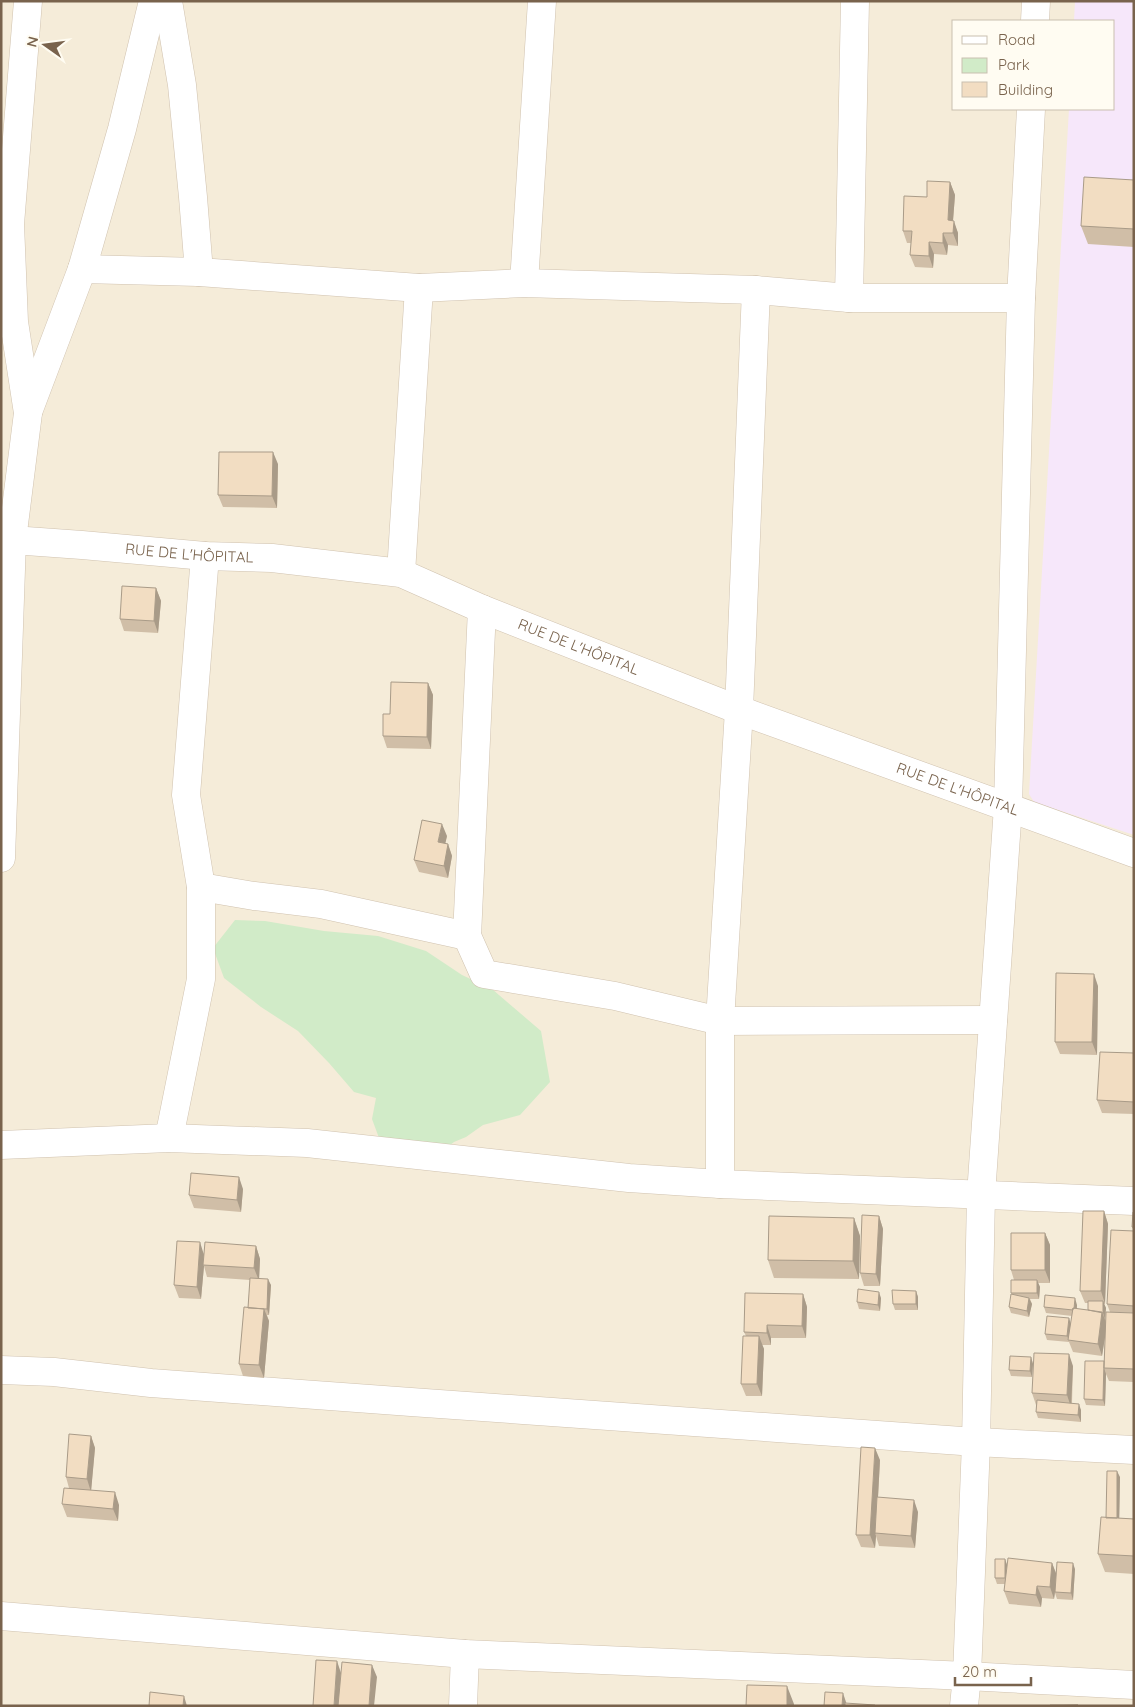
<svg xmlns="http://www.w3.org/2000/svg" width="1135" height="1707" viewBox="0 0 1135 1707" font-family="Quicksand,sans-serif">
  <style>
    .residential { fill: #f5ecd9; fill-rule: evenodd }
    .education { fill: #f6e7fa }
    .green { fill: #d1ebc8 }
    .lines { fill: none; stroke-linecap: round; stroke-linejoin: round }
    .minor-casing { stroke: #d0c2af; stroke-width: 29 }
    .minor { stroke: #fff; stroke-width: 28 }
    .wall { fill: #d0bea7 }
    .shaded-wall { fill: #a99b88 }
    .building { fill: #f2ddc2; stroke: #a99b88 }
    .labels { text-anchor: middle; stroke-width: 5; stroke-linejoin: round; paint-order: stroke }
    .street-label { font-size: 15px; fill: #79634d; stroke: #fffcf2 }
  </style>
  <rect width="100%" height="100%" fill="#fdf8eb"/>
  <path class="residential" d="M1,1H1134V1706H1ZM954,21H1114V109H954Z"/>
  <path class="education" d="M1075,1H1134V835L1034,802L1029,794L1069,109H1114V21H1074Z"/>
  <path class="green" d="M235,920L265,921L324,931L378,936L426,951L462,975L492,989L541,1031L550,1082L520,1115L483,1125L466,1137L454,1142L442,1151L379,1138L372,1119L376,1098L354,1092L329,1063L298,1031L261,1007L224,978L213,948Z"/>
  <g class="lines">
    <g class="minor-casing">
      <g id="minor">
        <path d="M168,1L182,85L193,197L199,272"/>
        <path d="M1035,21L1036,1"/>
        <path d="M82,269L199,272L419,288L524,283L756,290L849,298H1021"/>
        <path d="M524,283L542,1"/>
        <path d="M849,298L855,1"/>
        <path d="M28,412L82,269L122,129L153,1"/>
        <path id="s1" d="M1,542L12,540L82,545L205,556L272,558L401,573L482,609L739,710L1134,853"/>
        <path d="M401,573L419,288"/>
        <path d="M1,858L12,540L28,413L14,322L10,224L28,1"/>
        <path d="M201,887L254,896L321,904L467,936L484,974L615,996L720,1021L993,1020"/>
        <path d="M467,936L482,609"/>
        <path d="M169,1138L201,979V887L186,795L205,556"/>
        <path d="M1,1145L169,1138L307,1143L629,1178L720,1184L1134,1201"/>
        <path d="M720,1184V1021L739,710L756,290"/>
        <path d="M1,1370L54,1372L151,1383L411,1402L976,1442L1134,1450"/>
        <path d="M1,1616L465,1654L967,1676L1134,1685"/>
        <path d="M463,1706L465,1654"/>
        <path d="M964,1706L967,1676L976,1442L981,1195L1008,807L1021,298L1031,109"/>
      </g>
    </g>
    <use href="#minor" class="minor"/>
  </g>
  <path class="wall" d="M1134,180V247L1088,244L1081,226Z
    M950,182L955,195L953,221L958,233V246L948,245L947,255L934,254L933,268L915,267L910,255L911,243H907L903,231L927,197Z
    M278,464L277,508L223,507L218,495Z
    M156,588L161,601L158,633L124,631L120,619Z
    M428,683L433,695L431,749L387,748L383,736L390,714Z
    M447,836L445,843L448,844L452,856L448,878L419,872L414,860Z
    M1098,986L1097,1055L1060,1054L1055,1042Z
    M1134,1053V1114L1102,1113L1097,1100Z
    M243,1189L241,1212L194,1208L189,1195Z
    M1104,1211L1108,1224L1105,1304H1104L1106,1308L1105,1319L1106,1321L1110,1312L1107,1304L1134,1231L1132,1227L1134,1212V1382L1109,1381L1106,1374L1105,1406L1086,1405L1084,1399L1104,1362L1105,1336L1102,1356L1073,1352L1069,1342L1047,1340L1045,1334L1071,1323L1072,1316L1046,1313L1044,1307L1077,1305V1309L1088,1310V1303H1085L1080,1291Z
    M879,1216L883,1229L880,1286H864L860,1273Z
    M854,1218L860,1236L859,1279L774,1278L768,1260Z
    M1045,1233L1050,1245V1283H1038L1040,1287L1039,1299H1030L1032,1304L1029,1317L1011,1313L1009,1307L1012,1294L1011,1293L1014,1280L1011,1270Z
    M256,1246L260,1259L259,1278L271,1285L269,1315H267L269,1321L264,1378L243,1376L239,1364L248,1308L250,1280L207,1277L204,1266L201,1299L179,1298L174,1285L204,1253Z
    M916,1291L918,1297V1310H895L893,1304Z
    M803,1294L807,1307L806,1338H771V1345H762L764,1349L762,1396H746L741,1384L746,1336L744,1332Z
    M881,1298L880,1311L859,1309L857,1302Z
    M1031,1357L1033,1364L1032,1377L1011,1376L1009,1370Z
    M1073,1366L1072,1403L1081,1410V1422L1038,1418L1036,1412V1405L1032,1393Z
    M91,1436L95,1448L91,1490L119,1505L118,1521L67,1517L62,1504L69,1488L66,1477Z
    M880,1460L878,1497L918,1512L915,1548L879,1546L876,1536L875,1548L861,1547L856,1535Z
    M1120,1477L1119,1518L1134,1519V1574L1105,1572L1098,1554L1106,1518Z
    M1005,1559L1007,1565L1052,1563L1056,1573L1075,1569L1073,1600L1057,1599L1055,1593L1054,1599L1042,1598L1041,1607L1009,1604L1004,1591L1005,1584H997L995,1578Z"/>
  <path class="shaded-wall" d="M950,182L955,195L952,233L948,220Z
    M954,221L958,233V246L953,233Z
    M943,233L948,245L947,255L943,243Z
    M929,242L934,254L933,268L929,256Z
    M273,452L278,464L277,508L272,496Z
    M156,588L161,601L158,633L154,621Z
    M428,683L433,695L431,749L427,737Z
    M442,824L447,836L443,854L438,842Z
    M448,844L452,856L448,878L444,866Z
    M1094,974L1098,986L1097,1055L1092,1042Z
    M239,1177L243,1189L241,1212L237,1200Z
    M1104,1211L1108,1224L1105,1304L1101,1291Z
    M879,1216L883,1229L880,1286L876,1274Z
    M854,1218L860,1236L859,1279L853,1261Z
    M1045,1233L1050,1245V1283L1045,1270Z
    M200,1242L204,1255L203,1265L204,1266L201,1299L197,1287Z
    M256,1246L260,1259L259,1281L254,1268Z
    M268,1279L271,1285L269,1315L267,1309Z
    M1037,1280L1040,1287L1039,1299L1037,1293Z
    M916,1291L918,1297V1310L916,1304Z
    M879,1292L881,1298L880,1311L878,1305Z
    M803,1294L807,1307L806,1338L802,1326Z
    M1029,1298L1032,1304L1029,1317L1027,1311Z
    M1075,1298L1077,1305L1076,1317L1074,1310Z
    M1103,1301L1106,1308L1105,1319L1103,1313Z
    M264,1309L269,1321L264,1378L259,1365Z
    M1102,1312L1107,1325L1102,1356L1098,1344Z
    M1069,1318L1071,1324L1069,1340L1067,1336Z
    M767,1325L771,1338V1345L767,1333Z
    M759,1336L764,1349L762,1396L757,1384Z
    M1069,1354L1073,1366L1071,1407L1067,1395Z
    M1031,1357L1033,1364L1032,1377L1030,1371Z
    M1104,1361V1368L1106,1374L1105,1406L1103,1400Z
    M1079,1404L1081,1410V1422L1078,1415Z
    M91,1436L95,1448L91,1492L87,1479Z
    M875,1448L880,1460L876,1534L875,1533L876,1536L875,1548L870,1535Z
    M1117,1471L1120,1477L1119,1533L1117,1527Z
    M115,1492L119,1505L118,1521L113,1509Z
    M914,1500L918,1512L915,1548L911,1536Z
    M1005,1559L1007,1565V1584L1005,1578Z
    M1052,1563L1057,1576L1054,1599L1050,1587Z
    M1073,1563L1075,1569L1073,1600L1071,1593Z
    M1037,1586L1042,1598L1041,1607L1036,1595Z
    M337,1661L341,1673L339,1706H334Z
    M372,1665L377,1677L374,1706H369Z
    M787,1686L794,1704V1706H787Z
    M843,1693L847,1705V1706H842Z
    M184,1696L187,1706H183Z"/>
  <path class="building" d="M1084,177L1134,180V229L1081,226Z
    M927,181L950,182L948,220L954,221L953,233H943V243L929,242V256L910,255L912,231H903L904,196L927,197Z
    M219,452H273L272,496L218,495Z
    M122,586L156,588L154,621L120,619Z
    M391,682L428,683L427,737L383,736V714H390Z
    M422,820L442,824L438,842L448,844L444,866L414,860Z
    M1056,973L1094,974L1092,1042H1055Z
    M1100,1052L1134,1053V1102L1097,1100Z
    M191,1173L239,1177L237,1200L189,1195Z
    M1083,1211H1104L1101,1291H1080Z
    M1133,1212H1134V1227H1132Z
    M862,1215L879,1216L876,1274L860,1273Z
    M769,1216L854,1218L853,1261L768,1260Z
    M1111,1230L1134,1231V1306L1107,1304Z
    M1011,1233H1045V1270H1011Z
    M177,1241L200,1242L197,1287L174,1285Z
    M205,1242L256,1246L254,1268L203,1265Z
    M250,1278L268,1279L267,1309L248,1308Z
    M1011,1280H1037V1293H1011Z
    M858,1289L879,1292L878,1305L857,1302Z
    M892,1290L916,1291V1304H893Z
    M745,1293L803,1294L802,1326L767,1325V1333L744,1332Z
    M1011,1294L1029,1298L1027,1311L1009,1307Z
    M1045,1295L1075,1298L1074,1309L1073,1308V1310L1044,1307Z
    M1088,1301H1103V1313L1088,1310Z
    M244,1307L264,1309L259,1365L239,1364Z
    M1073,1308L1102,1312L1098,1344L1068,1340Z
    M1106,1312L1134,1313V1369L1104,1368Z
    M1047,1316L1069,1318L1067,1336L1045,1334Z
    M743,1336H759L757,1384H741Z
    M1034,1353L1069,1354L1067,1395L1032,1393Z
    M1010,1356L1031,1357L1030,1371L1009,1370Z
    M1085,1361H1104L1103,1400L1084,1399Z
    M1037,1400L1079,1404L1078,1415L1036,1412Z
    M69,1434L91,1436L87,1479L66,1477Z
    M861,1447L875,1448L870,1535H856Z
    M1107,1471H1117V1518H1106Z
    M64,1488L115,1492L113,1509L62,1504Z
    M877,1497L914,1500L911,1536L875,1533Z
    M1101,1517L1134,1519V1556L1098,1554Z
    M1008,1558L1052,1563L1050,1587L1037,1586L1036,1595L1004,1591Z
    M995,1559H1005V1578H995Z
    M1057,1562L1073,1563L1071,1593L1055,1592Z
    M316,1660L337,1661L334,1706H313Z
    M342,1662L372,1665L369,1706H338Z
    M747,1685L787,1686V1706H746Z
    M150,1692L184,1696L183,1706H149Z
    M825,1692L843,1693L842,1706H824Z
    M845,1703L875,1705V1706H845Z
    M1050,1705H1078L1050,1706Z"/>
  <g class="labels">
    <g class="street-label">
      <text dy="5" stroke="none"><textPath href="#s1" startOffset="189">RUE DE L'HÔPITAL</textPath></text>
      <text dy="5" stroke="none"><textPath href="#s1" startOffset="594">RUE DE L'HÔPITAL</textPath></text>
      <text dy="5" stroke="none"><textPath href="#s1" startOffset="999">RUE DE L'HÔPITAL</textPath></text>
    </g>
  </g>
  <rect width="1135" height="1707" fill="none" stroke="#79634d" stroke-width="5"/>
  <rect x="952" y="20" width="162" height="90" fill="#fffcf2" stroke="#c9bfb0"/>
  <rect x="962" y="36" width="25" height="8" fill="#ffffff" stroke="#c9bfb0"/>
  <text x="998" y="45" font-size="15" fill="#79634d">Road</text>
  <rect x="962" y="58" width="25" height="15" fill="#d1ebc8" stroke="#c9bfb0"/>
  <text x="998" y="70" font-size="15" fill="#79634d">Park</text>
  <rect x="962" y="82" width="25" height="15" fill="#f2ddc2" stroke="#c9bfb0"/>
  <text x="998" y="95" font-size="15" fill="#79634d">Building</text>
  <g transform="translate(45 45) rotate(284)" stroke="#fffcf2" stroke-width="4" paint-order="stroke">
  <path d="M0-4L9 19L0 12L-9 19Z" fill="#79634d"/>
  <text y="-8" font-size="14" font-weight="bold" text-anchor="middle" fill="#79634d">N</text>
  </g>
  <path d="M955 1677v8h76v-8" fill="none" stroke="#79634d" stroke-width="2.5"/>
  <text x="962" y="1677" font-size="15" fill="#79634d" stroke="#fffcf2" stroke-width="4" paint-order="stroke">20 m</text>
</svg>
